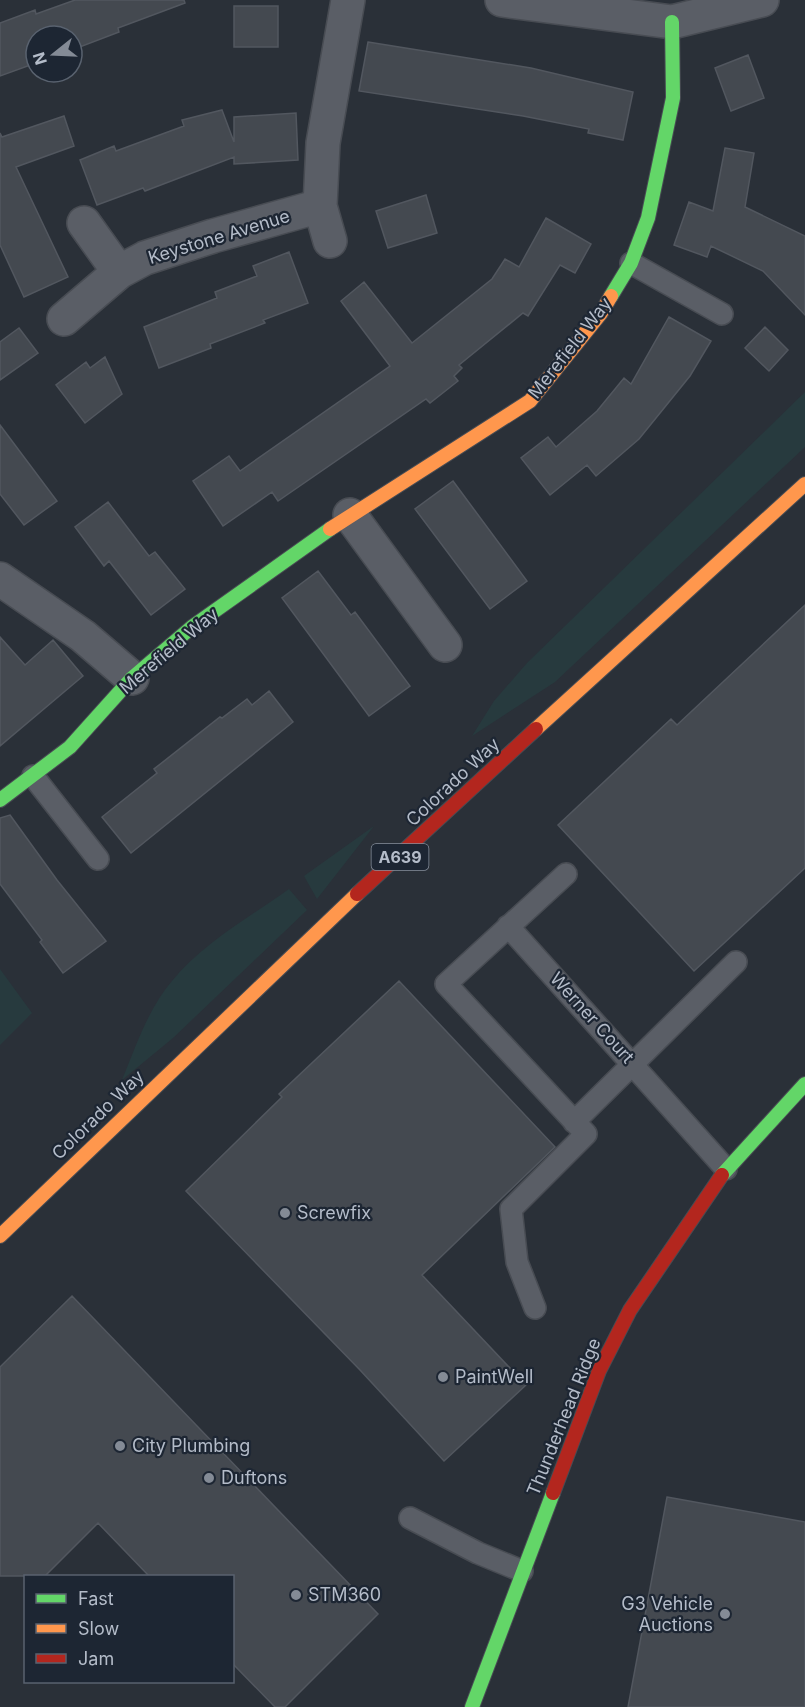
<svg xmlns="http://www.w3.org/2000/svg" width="805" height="1707" viewBox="0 0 805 1707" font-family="Inter,sans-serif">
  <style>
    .green { fill: #273a3e }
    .building { fill: #444950; stroke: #52575f; stroke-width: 1.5 }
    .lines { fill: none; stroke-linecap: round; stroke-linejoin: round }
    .lane-casing { stroke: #484c53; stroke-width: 24 }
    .street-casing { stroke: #484c53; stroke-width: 36 }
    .fast-casing { stroke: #484c53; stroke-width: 16 }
    .slow-casing { stroke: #484c53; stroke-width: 16 }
    .jam-casing { stroke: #484c53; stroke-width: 16 }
    .lane { stroke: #5a5e66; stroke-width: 21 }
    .street { stroke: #5a5e66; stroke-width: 33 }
    .fast { stroke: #63d668; stroke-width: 14 }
    .slow { stroke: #ff974d; stroke-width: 14 }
    .jam { stroke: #b3261e; stroke-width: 14 }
    .poi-dot { fill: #848b96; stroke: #1d2633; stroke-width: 2 }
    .labels { text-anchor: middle; stroke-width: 4.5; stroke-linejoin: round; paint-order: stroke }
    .shield { fill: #1d2633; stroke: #878f9c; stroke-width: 1.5 }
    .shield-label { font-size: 16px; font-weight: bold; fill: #b4bcc9 }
    .street-label { font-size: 18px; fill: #b4bcc9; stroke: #1d2633 }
    .poi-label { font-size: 18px; fill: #b4bcc9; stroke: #1d2633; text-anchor: start }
  </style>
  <rect width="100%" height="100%" fill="#2a3038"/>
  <path class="green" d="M805,392V447L555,682L472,736L494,701L527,663Z
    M374,826L317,899L304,876Z
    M289,889L307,910L173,1038L122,1080C136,1046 148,1009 172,981C203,943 250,917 289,889Z
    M0,969L32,1013L0,1045Z"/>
  <path class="building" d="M75,0H184L185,3L118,28L119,32L72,50V36H36V63L0,76V23L35,10L36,14Z
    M234,6H278V47H234Z
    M368,42L531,68L633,92L623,140L588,133L589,129L523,116L359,91Z
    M748,55L764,98L731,111L715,68Z
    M222,110L234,142V117L296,113L298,160L234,164V157L145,191L143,188L97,205L80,160L114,146L116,151L184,126L182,120Z
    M64,116L74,146L16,167L68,277L24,297L0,245V133L2,137Z
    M725,148L754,153L745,207L805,236V315L763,271L711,246L707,257L674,245L689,202L713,211Z
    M426,195L437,233L388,248L376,211Z
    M546,218L591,244L575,273L560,265L528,316L523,313L459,365L462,368L454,376L458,381L430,403L426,399L278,501L272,492L223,526L193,481L229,456L240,471L390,366L341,301L364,282L412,343L492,279L505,259L519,267Z
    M289,252L308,303L263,320L265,323L210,344L211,348L159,368L144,327L217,298L215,292L257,276L253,266Z
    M669,317L711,341L690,376L639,439L596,476L587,465L550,495L521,458L548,437L556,447L597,411L624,378L631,384Z
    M765,327L788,350L769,371L745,348Z
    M19,328L38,353L0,380V342Z
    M105,357L122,394L85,423L56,385L86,362L90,368Z
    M0,425L57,501L24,525L0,494Z
    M453,481L527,581L490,609L415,509Z
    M108,502L149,556L155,552L185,589L151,615L109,561L104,566L75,527Z
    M318,571L351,615L355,612L410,686L369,716L282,598Z
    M805,605V868L694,971L558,825L671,719L677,725Z
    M0,637L25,665L53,640L83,676L0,746Z
    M269,691L293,722L131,853L102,817L157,773L154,769L220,717L222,718L247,699L252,705Z
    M10,815L57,880L106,941L63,973L40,942L42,940L0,884V818Z
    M399,981L555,1147L422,1275L526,1385L444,1461L360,1370L186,1191L282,1097L279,1094Z
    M72,1296L378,1614L285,1707H275L232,1663V1576H149L98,1523L45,1576H0V1367Z
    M667,1497L805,1522V1707H628Z"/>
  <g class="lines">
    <g class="lane-casing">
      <path id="lane" d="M631,263L722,314
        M33,776L98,859
        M508,926L726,1169
        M574,1122L736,962
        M535,1308L517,1262L511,1209L586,1134L446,984L566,874
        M410,1518L478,1553L522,1571"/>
    </g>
    <g class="street-casing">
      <path id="street" d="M502,0L672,22L762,0
        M84,223L119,272
        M330,241L320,206L323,143L348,0
        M64,319L119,272L145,258L213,236L320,206
        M350,515L445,645
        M0,579L83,636L132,678"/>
    </g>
    <g class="fast-casing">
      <path id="fast" d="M611,296L631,263L648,218L673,98L672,22
        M0,800L70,747L132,678L192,627L330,529
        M722,1175L805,1084
        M472,1707L553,1493"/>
    </g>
    <g class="slow-casing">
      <path id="slow" d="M330,529L530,401L601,313L611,296
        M536,729L805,484
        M0,1236L357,894"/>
    </g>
    <g class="jam-casing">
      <path id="jam" d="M357,894L536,729
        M553,1493L599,1371L630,1310L722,1175"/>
    </g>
    <use href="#lane" class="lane"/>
    <use href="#street" class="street"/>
    <use href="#fast" class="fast"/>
    <use href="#slow" class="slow"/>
    <use href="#jam" class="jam"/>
  </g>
  <g class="poi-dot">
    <circle cx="285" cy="1213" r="6"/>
    <circle cx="443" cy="1377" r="6"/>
    <circle cx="120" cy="1446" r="6"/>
    <circle cx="209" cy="1478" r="6"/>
    <circle cx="296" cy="1595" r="6"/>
    <circle cx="725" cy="1614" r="6"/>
  </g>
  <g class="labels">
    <rect class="shield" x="371.5" y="844" width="57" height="26" rx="4.5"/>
    <g class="shield-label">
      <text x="400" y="863">A639</text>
    </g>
    <g class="street-label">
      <text transform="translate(219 237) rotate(-17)" y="6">Keystone Avenue</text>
      <text transform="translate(570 348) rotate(-52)" y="6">Merefield Way</text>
      <text transform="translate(169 651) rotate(-40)" y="6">Merefield Way</text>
      <text transform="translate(453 782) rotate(-43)" y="6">Colorado Way</text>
      <text transform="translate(592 1018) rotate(48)" y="6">Werner Court</text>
      <text transform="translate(98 1115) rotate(-44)" y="6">Colorado Way</text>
      <text transform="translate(564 1417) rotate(-68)" y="6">Thunderhead Ridge</text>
    </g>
    <g class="poi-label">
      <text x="297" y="1219">Screwfix</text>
      <text x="455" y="1383">PaintWell</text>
      <text x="132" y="1452">City Plumbing</text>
      <text x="221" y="1484">Duftons</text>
      <text x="308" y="1601">STM360</text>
      <text x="713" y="1610" text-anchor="end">G3 Vehicle<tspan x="713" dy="21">Auctions</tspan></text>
    </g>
  </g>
  <rect x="24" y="1575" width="210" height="108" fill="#1d2633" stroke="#59626f" stroke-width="1.5"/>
  <rect x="36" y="1594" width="30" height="9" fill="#63d668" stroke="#59626f" stroke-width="1.5"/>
  <text x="78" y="1605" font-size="18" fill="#b4bcc9">Fast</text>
  <rect x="36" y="1624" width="30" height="9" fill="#ff974d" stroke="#59626f" stroke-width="1.5"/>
  <text x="78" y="1635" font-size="18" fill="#b4bcc9">Slow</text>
  <rect x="36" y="1654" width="30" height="9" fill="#b3261e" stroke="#59626f" stroke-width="1.5"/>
  <text x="78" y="1665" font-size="18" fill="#b4bcc9">Jam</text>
  <g transform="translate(54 54) rotate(252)"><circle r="28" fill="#1d2633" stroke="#59626f" stroke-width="1.5"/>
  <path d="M0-4.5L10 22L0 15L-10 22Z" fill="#848b96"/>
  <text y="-9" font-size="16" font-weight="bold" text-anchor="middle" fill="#b4bcc9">N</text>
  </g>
</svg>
